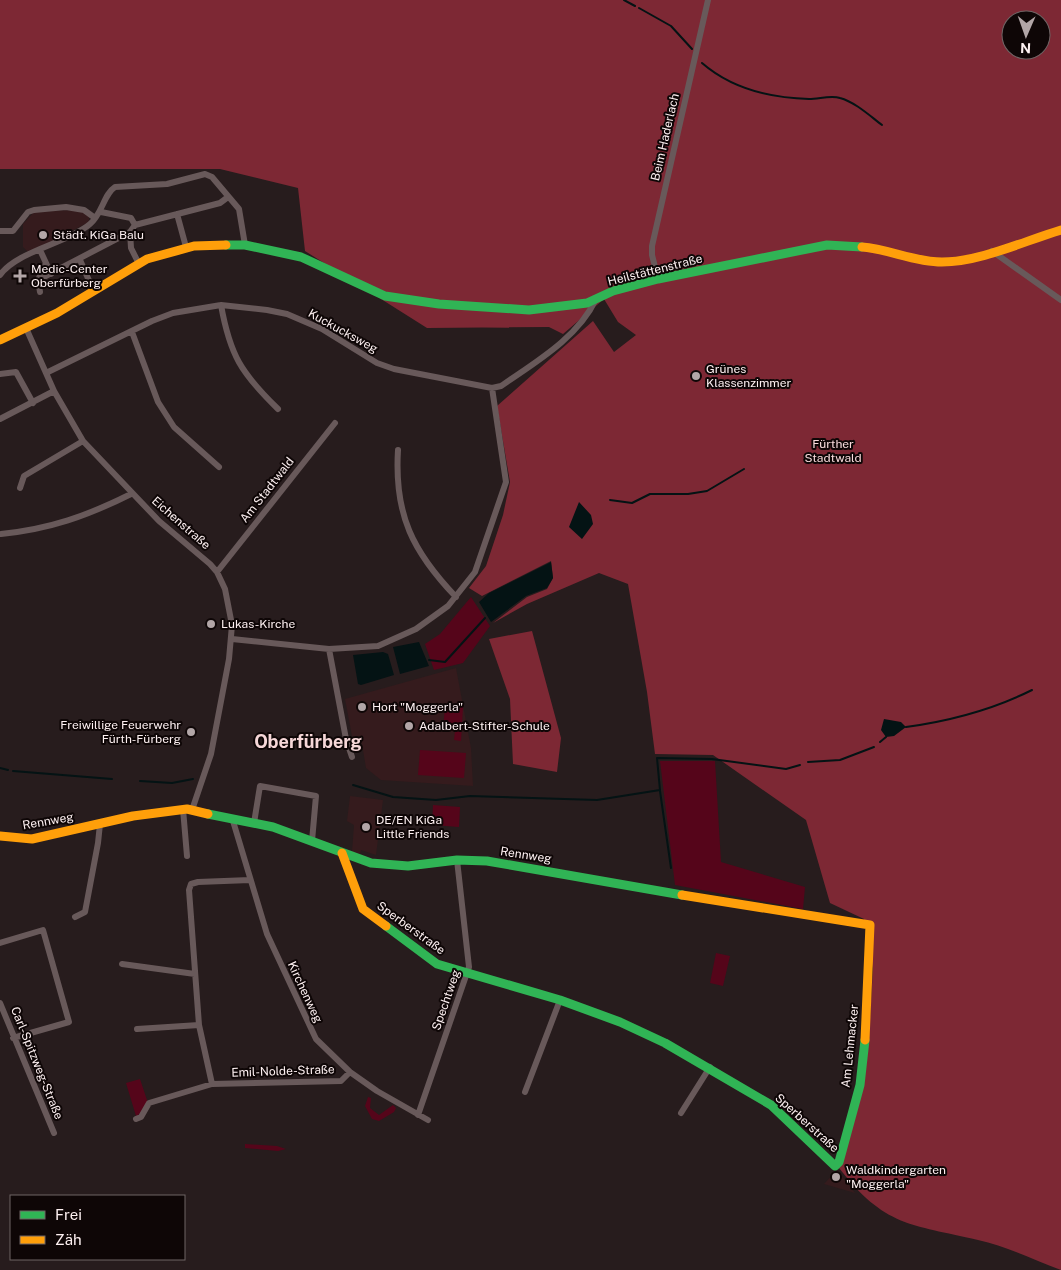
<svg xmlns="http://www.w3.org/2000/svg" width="1061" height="1270" viewBox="0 0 1061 1270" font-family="'Public Sans',sans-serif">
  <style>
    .built { fill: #351b1d }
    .green { fill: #55051a }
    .forest { fill: #7d2834; fill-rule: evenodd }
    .water { fill: #041314 }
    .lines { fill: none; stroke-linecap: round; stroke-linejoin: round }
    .stream { stroke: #041314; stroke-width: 2 }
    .street { stroke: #68595a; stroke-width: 6 }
    .fast { stroke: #30b455; stroke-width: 9 }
    .slow { stroke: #ff9f0a; stroke-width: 9 }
    .poi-dot { fill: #b2a6a7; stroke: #0e0606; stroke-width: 2 }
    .labels { text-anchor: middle; stroke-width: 4; stroke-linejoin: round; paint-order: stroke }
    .street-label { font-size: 12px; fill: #fdf0f1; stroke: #0e0606 }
    .poi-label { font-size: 12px; fill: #fdf0f1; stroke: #0e0606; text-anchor: start }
    .park-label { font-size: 12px; fill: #f8dbdc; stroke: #0e0606 }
    .district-label { font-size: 18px; font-weight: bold; fill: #f6d7d8; stroke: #0e0606 }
  </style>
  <rect width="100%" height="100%" fill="#271c1d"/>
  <path class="built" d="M81,210L89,216V222L29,253L23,247V224L35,211Z
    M456,668L471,748L473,786L381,780L366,768L362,744L352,736L345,699Z
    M350,796L383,800L376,855L361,850L360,854L352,852L354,825L347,821Z
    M837,1170L849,1185L855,1193L824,1184Z"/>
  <path class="green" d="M471,597L490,626L463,663L434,670L425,644L440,634Z
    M445,706L463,707L461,741L454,740L455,731H443Z
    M420,750L466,753L464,778L418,775Z
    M660,761H715L721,862L805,887L803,909L675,885Z
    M433,805L460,807L459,827L432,825Z
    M716,953L730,956L723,986L710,983Z
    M140,1079L148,1103L140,1114L136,1116L126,1083Z
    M368,1097L371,1098L370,1108L379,1115L393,1105L396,1108L394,1112L379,1121L372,1119L365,1106Z
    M245,1144L277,1146L286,1149L278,1151L245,1148Z"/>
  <path class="forest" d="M0,0H1061V1270C1034,1260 1006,1246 978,1240C910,1224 885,1227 839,1168L869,1035L873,968L864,919L830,903L806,820L713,755L655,754L647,692L628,584L599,573L527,604L493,623L527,597L547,589L553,578L551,561L482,596L469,588L486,566L503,515L510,482L497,406L593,321L614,352L636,335L618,322L604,299L563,334L549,327L427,328L305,251L298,188L220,169H0ZM1011,20H1041V50H1011Z
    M532,631L561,738L557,772L513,764L510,699L489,639Z"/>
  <path class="water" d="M579,502L591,515L593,524L582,539L569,527Z
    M551,562L553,578L547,588L526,596L491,622L479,602L489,593Z
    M419,642L429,666L400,674L393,647Z
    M383,652L388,654L394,675L361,685L358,684L353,655Z
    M884,719L901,722L906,727L894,736L886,737L881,730Z"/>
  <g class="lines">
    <path class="stream" d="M624,0L635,6
      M639,8L671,26L692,49
      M702,63C732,89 770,98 809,99C819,99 831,95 840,98C855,102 870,116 882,125
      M610,500L632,503L650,494H688L707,491L744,469
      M429,660L445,662L485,618
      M906,727C950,721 992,710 1032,690
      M880,742L886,737
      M808,762L840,760L874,747
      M0,768L8,770
      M13,771L112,779
      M140,781L172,783L193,779
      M353,785L393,797L436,800L470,796L597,800L660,790L657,758L712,759L786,769L800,765
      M660,791L671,868"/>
    <path class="street" d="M101,212L131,218L135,225
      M177,214L186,247
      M0,231H13L28,212L34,210L66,207L84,210L95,218
      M130,232L131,248L139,264
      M40,250L46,263
      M992,251L1061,300
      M80,260L94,292
      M0,275C17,251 68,243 90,224C102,214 104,194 115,187L167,184L205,174L212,177L239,209L245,245
      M658,279L652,255V246L708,0
      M38,280L46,263L51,274
      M40,292L38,280L130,232L135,225L220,203L228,197
      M221,305C230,355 241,373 278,409
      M26,328L54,391L83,441L159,521L210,564L217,572L225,589L232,625L229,659L211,754L192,810
      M132,332L158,402L174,427L219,467
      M46,373L152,321L173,313L221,305L267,310L287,314L322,329L377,363L394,369L492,388L501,386C534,363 578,338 596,299
      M0,374L16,372L33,403
      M0,419L54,391
      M398,450C394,515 413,552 456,597
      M20,488L24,476L83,441
      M1,534C50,529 87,516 131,494
      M217,572L335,423
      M232,639L329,649L378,646L416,629L448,606L475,572L506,482L492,388
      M329,649L346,739L352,757
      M183,809L187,856
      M233,821L267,934L316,1039L350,1072L377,1091L428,1120
      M254,823L260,786L316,796L312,841
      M75,917L85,912L98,843L100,824
      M0,943L43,930L69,1022L13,1038
      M122,964L195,974
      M0,1003L54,1133
      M137,1029L199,1025
      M212,1084L199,1025L189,890L191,884L198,882L250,880
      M525,1092L560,1000
      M681,1113L710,1067
      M418,1115L469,967L457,860
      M136,1119L141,1117L149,1103L212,1084L341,1081L350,1072"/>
    <path class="fast" d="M226,245H245L301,257L385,296L439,304L529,310L587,303L613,291L658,279L827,245L862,247
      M208,814L273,827L371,863L408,866L457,860L487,861L682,895
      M386,926L437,964L560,1000L620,1022L665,1043L771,1105L835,1166L839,1162L860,1085L865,1040"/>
    <path class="slow" d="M862,247C889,249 914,262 942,262C980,262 1024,241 1061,230
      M0,340L57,313L147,259L194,246L226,245
      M0,836L32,839L133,816L187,809L208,814
      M342,853L363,909L386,926
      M682,895L870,925L865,1040"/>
  </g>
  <g class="poi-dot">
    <circle cx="43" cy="235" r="5"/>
    <path d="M17.5 268.5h5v5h5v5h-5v5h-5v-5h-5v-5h5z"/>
    <circle cx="696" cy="376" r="5"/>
    <circle cx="211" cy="624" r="5"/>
    <circle cx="362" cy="707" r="5"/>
    <circle cx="409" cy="726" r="5"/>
    <circle cx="191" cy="732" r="5"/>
    <circle cx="366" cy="827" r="5"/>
    <circle cx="836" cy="1177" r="5"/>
  </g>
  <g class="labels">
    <g class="street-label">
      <text transform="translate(665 137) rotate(-77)" y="4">Beim Haderlach</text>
      <text transform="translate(655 270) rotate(-14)" y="4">Heilstättenstraße</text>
      <text transform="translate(343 331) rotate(29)" y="4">Kuckucksweg</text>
      <text transform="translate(267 490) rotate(-52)" y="4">Am Stadtwald</text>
      <text transform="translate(181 523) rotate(41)" y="4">Eichenstraße</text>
      <text transform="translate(48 821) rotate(-10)" y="4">Rennweg</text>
      <text transform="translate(526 855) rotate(9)" y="4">Rennweg</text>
      <text transform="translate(411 928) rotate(36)" y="4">Sperberstraße</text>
      <text transform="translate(305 992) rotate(65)" y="4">Kirchenweg</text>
      <text transform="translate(446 1000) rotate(-71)" y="4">Spechtweg</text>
      <text transform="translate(850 1046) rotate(-84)" y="4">Am Lehmacker</text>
      <text transform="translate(37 1063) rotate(68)" y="4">Carl-Spitzweg-Straße</text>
      <text transform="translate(283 1071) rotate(-2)" y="4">Emil-Nolde-Straße</text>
      <text transform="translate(807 1123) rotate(42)" y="4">Sperberstraße</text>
    </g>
    <g class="poi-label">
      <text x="53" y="239">Städt. KiGa Balu</text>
      <text x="31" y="273">Medic-Center<tspan x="31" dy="14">Oberfürberg</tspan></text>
      <text x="706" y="373">Grünes<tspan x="706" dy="14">Klassenzimmer</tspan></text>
      <text x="221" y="628">Lukas-Kirche</text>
      <text x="372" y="711">Hort "Moggerla"</text>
      <text x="181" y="729" text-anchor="end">Freiwillige Feuerwehr<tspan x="181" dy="14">Fürth-Fürberg</tspan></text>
      <text x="419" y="730">Adalbert-Stifter-Schule</text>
      <text x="376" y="824">DE/EN KiGa<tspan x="376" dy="14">Little Friends</tspan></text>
      <text x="846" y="1174">Waldkindergarten<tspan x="846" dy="14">"Moggerla"</tspan></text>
    </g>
    <g class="park-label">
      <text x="833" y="448">Fürther<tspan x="833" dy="14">Stadtwald</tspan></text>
    </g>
    <g class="district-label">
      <text x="308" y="748">Oberfürberg</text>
    </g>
  </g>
  <rect x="10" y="1195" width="175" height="65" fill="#0e0606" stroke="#6e6464"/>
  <rect x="20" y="1211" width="25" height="8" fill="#30b455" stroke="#6e6464"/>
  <text x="55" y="1220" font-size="15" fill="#fdf0f1">Frei</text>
  <rect x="20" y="1236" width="25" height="8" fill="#ff9f0a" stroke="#6e6464"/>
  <text x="55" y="1245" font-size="15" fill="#fdf0f1">Zäh</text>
  <g transform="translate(1026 35) rotate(182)"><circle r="24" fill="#0e0606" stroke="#6e6464"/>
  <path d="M0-4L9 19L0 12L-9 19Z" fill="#b2a6a7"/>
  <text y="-8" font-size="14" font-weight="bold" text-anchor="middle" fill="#fdf0f1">N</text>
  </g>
</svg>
